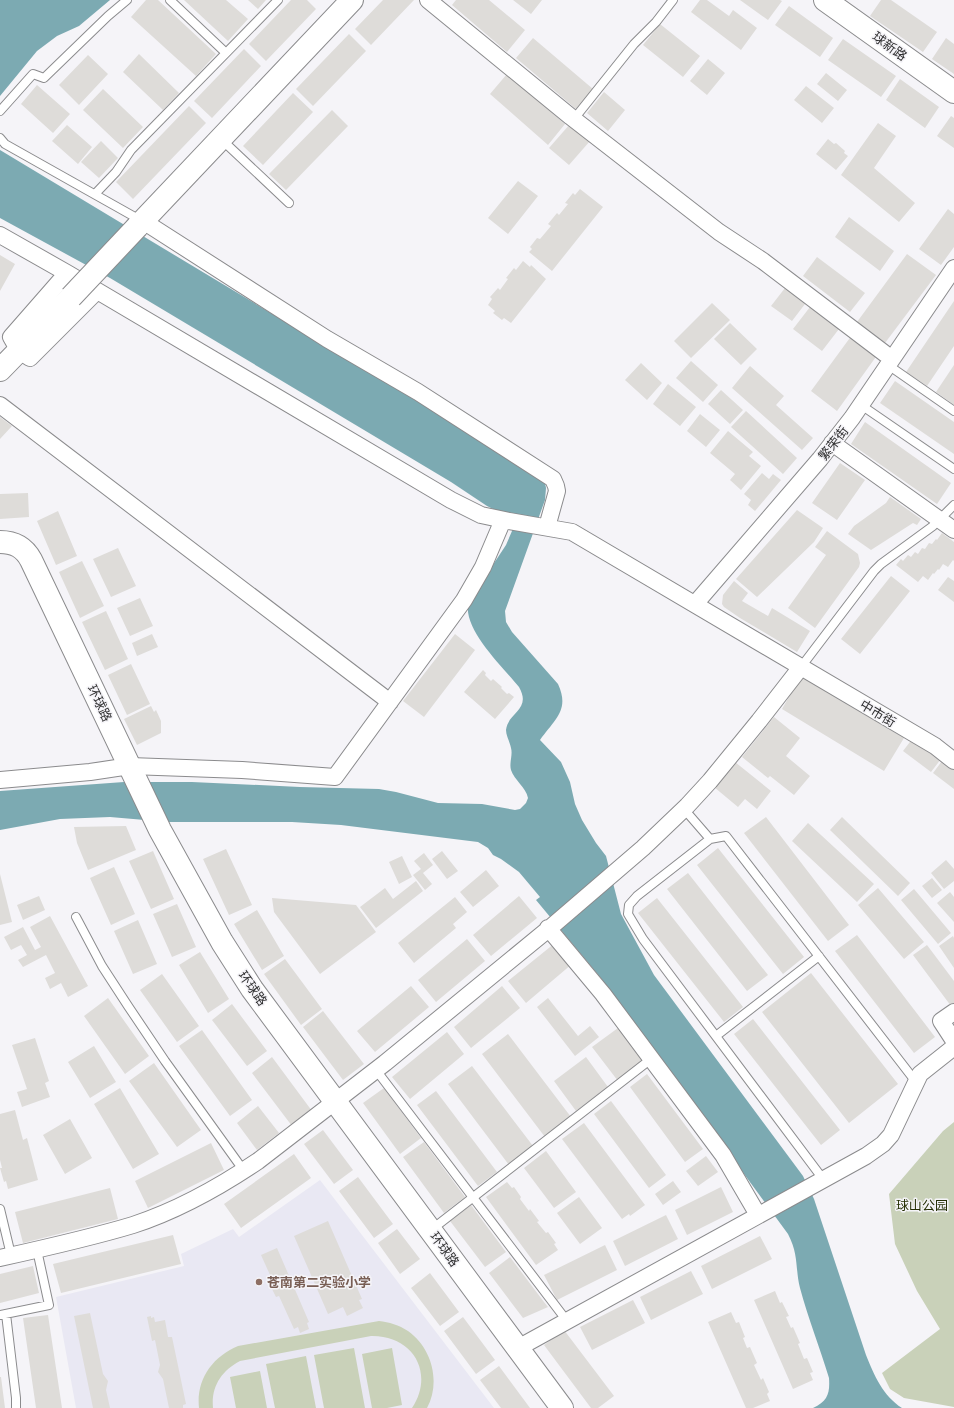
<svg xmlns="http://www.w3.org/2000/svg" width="954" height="1408" viewBox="0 0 954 1408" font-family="Karla,'Noto Sans SC',sans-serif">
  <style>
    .built { fill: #e9e8f3 }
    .green { fill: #c9d1b9 }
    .water { fill: #7caab2 }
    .building { fill: #dedcd9 }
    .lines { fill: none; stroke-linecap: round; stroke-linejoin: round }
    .lane-casing { stroke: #8b8b8d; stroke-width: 10 }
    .street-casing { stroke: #8b8b8d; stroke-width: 18 }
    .secondary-casing { stroke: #8b8b8d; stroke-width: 24 }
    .lane { stroke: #fff; stroke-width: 8 }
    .street { stroke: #fff; stroke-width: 16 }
    .secondary { stroke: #fff; stroke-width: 22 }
    .secondary-bridge-casing { stroke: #8b8b8d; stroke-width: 24; stroke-linecap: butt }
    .secondary-bridge { stroke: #fff; stroke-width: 22 }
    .education-dot { fill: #8d6e63; stroke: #f5f4f8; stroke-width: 1.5 }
    .labels { text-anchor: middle; stroke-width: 3; stroke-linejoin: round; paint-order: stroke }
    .street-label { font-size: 13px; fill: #303031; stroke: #f5f4f8 }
    .park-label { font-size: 13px; fill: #252f04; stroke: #f5f4f8 }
    .education-label { font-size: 13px; font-weight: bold; fill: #785e54; stroke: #f5f4f8; text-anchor: start }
  </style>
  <rect width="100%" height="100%" fill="#f5f4f8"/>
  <path class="built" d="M320,1180L494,1408H76L56,1297L184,1266L181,1254L233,1229L239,1237Z"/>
  <path class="green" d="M954,1122V1407L904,1398L890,1389L882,1373L940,1329L917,1291L895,1244L889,1194L943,1131Z
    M379,1321C389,1322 399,1325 408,1331C432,1348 441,1382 427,1408H412C435,1373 413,1335 371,1336L240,1361C221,1371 211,1387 213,1408H199C196,1380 212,1357 238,1346Z
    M354,1348L365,1408H324L314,1355Z
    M392,1348L402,1405L387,1408H372L362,1354Z
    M306,1356L316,1408H275L266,1364Z
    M260,1371L267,1408H236L230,1377Z"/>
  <path class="water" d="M0,0H110L79,26L57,36L37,51L0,96Z
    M0,150L490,445L545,483L546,488L545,500L505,611L506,622L512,632L558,684C570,710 555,719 540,740L561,762L570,782L575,804L582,820L596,843L606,856L621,914L654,975L803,1176L814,1199L866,1355C874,1375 883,1396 902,1408H813C828,1401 830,1393 829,1378C820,1348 808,1318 800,1288C795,1268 799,1255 788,1234L600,977L536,900L540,897L519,872L501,859L493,855L488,848L478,842L341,825L292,822H168L110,817L60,819L0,830V791L124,782H192L300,787L379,789L396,792L438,803L482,804L515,810L520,809L526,803L528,798C526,787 514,780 511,770C509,763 513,755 511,748C510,742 506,736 506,730C508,712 532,710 519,687C504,668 460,627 469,601L506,545L512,531L513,519L487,506L451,482L110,278L0,218Z"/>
  <path class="building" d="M146,0H158L216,54L196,76L131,17Z
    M184,0H226L248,19L228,41Z
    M248,0H266L258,9Z
    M291,0H307L316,9L266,61L249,44Z
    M383,0H414L371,45L355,29Z
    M456,0H489L525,30L507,52L452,5Z
    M513,0H542L531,14Z
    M700,0H707L729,16L733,10L757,28L741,50L691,12Z
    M740,0H780L782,1L768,20Z
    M881,0H891L937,32L923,52L870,16Z
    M789,6L833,38L820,57L775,25Z
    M660,24L700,56L683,77L643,45Z
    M349,34L366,51L313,106L296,89Z
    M533,38L593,89L576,109L516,58Z
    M946,38L954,44V74L932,59Z
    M843,39L896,76L881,97L828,60Z
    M244,49L261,66L212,118L194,101Z
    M139,54L179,93L163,110L123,72Z
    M88,55L108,74L79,105L59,85Z
    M708,59L725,73L707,95L690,81Z
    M826,73L847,90L838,101L817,84Z
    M507,74L565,124L548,145L490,94Z
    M900,79L939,107L925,128L886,100Z
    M37,85L70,114L53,133L21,104Z
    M806,86L834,108L822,123L794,100Z
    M103,89L143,127L123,148L83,110Z
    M604,92L625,110L608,131L587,113Z
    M293,93L313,112L263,165L243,146Z
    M189,106L206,123L133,199L116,182Z
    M332,110L348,126L286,190L269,174Z
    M951,116L954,118V148L937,136Z
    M878,123L896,136L874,168L915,203L899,222L841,175Z
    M570,124L590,141L569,165L549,148Z
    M67,125L92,147L78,164L52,141Z
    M828,139L834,144L836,143L845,151L844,153L848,156L836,170L816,154Z
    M101,141L118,158L99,178L81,162Z
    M518,181L538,196L508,234L488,218Z
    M580,189L603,207L552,271L529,252L532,249L530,247L537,238L540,239L551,226L548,224L557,213L559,215L568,204L565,203L573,193L575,195Z
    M948,209L954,214V247L941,265L919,249Z
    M849,217L894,251L880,271L835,237Z
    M907,254L936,275L885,343L857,322Z
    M0,255L15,264L0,291Z
    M817,257L865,293L850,312L803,276Z
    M523,261L530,267L531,265L546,279L511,323L504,318L502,320L493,313L495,311L488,305L492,299L490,297L498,288L500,290L508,279L506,278L514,268L516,270Z
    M785,288L805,304L792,321L771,306Z
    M954,301V346L927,386L906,372Z
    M712,303L730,320L691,358L674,341Z
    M810,307L839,329L822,351L793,329Z
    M730,323L757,349L741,365L714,339Z
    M852,335L878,354L837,411L811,391Z
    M691,361L718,385L703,402L676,378Z
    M641,363L662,383L647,400L625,380Z
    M954,365V405L936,392Z
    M750,366L784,396L776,405L813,438L802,450L732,388Z
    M895,381L954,422V454L880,403Z
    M668,384L696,407L680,426L653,404Z
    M721,390L743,410L730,424L708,404Z
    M746,411L797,458L783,474L731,427Z
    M700,414L720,430L706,447L687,431Z
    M0,417L12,426L0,439Z
    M865,422L951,483L937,504L851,444Z
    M728,431L753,452L749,456L761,466L741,490L730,480L735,474L710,453Z
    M840,463L865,480L837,520L812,503Z
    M762,473L769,479L773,474L781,480L755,511L748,505L751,500L744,494Z
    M28,493L29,517L0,519V494Z
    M890,497L921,519L917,525L913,523L871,550L848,534L854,526L886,503Z
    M797,510L823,528L814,542L757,597L736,579Z
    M58,511L77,556L56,565L37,521Z
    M827,531L858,554L860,563L859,567L815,628L788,608L826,555L815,547Z
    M942,533L954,542V561L953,560L948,567L943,564L939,570L938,569L934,574L933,573L928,580L923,576L918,582L896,565L901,559L903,561L908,555L911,557L915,552L918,554L922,548L925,549L929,543L932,544L936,539L937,540Z
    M118,548L136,586L111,597L93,559Z
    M82,561L104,606L80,618L59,572Z
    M891,576L910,591L860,654L841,639Z
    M948,577L954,581V602L938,590Z
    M734,581L748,593L742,601L768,616L772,608L810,631L797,652L740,618L724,607L722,604L723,595Z
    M140,598L153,626L130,636L117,608Z
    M106,611L128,659L105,670L82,622Z
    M152,634L158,647L137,656L132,643Z
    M455,634L475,650L424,717L403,701Z
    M131,664L150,704L127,715L108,675Z
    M483,670L486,673L485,675L491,681L493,679L502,687L501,688L507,694L509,693L514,697L495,719L464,692Z
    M801,676L904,738L884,771L782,709Z
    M151,706L154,712L156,710L161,721V733L137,745L124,719Z
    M774,717L800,738L786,756L810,776L794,795L770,776L768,778L742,757Z
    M913,738L941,759L931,772L903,751Z
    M942,761L954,770V789L933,773Z
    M735,762L771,791L757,809L745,799L738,807L714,787Z
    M766,817L849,925L828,941L744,833Z
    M842,817L910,883L898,896L830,830Z
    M808,823L874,884L857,902L792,841Z
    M126,826L136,850L88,870L77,843L74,827Z
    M718,848L804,957L783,974L697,865Z
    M226,849L252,905L229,915L203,859Z
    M153,851L174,899L151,909L129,861Z
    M442,851L458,871L447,879L432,859Z
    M424,853L433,865L423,873L432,884L425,890L413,875L421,869L414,861Z
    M402,856L412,877L399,884L389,862Z
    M946,860L954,869V881L944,889L931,873Z
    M114,867L135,914L111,925L90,878Z
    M486,870L499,886L473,907L460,892Z
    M688,873L768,975L747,991L667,889Z
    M0,874L12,922L0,925Z
    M932,878L942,890L932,898L922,886Z
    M416,881L423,891L376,928L360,907L385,888L393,899Z
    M878,888L924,942L904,959L858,905Z
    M914,889L951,933L938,944L901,900Z
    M950,892L954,897V922L937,903Z
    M39,896L45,910L23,920L17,905Z
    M519,896L537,918L491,956L473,935Z
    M455,897L467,912L453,924L456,928L414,963L398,943Z
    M272,898L356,905L376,932L320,974L274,912Z
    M657,898L743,1007L724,1022L638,913Z
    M177,904L196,947L172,957L153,914Z
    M257,910L284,956L262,970L234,924Z
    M50,916L88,986L68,997L61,983L50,989L45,978L55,973L46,955L23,967L18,960L27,955L21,945L11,950L4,937L23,927L35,950L41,947L30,927Z
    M138,920L157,964L133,974L114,931Z
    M857,935L935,1037L914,1053L835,951Z
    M953,936L954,938V968L939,946Z
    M467,939L485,961L436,1002L418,980Z
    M555,943L572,964L526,1003L508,981Z
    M927,945L954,981V1003L951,1006L913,955Z
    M200,952L229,999L208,1013L179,965Z
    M285,959L322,1009L301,1025L264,974Z
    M811,973L898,1084L849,1123L762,1012Z
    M162,974L199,1026L177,1042L140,990Z
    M411,986L429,1007L375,1052L357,1031Z
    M502,986L520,1008L471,1048L454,1027Z
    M108,998L149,1056L125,1074L84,1016Z
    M548,998L578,1036L590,1026L599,1037L575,1056L537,1007Z
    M232,1004L267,1051L247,1066L212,1020Z
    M323,1011L364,1064L343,1080L303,1027Z
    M753,1019L840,1130L821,1145L734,1034Z
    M618,1028L643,1061L618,1081L592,1047Z
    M202,1030L252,1100L230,1116L179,1046Z
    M447,1032L464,1054L410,1099L392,1077Z
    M508,1034L571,1117L545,1137L482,1054Z
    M35,1038L49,1081L45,1083L50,1097L22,1107L17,1092L27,1089L12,1045Z
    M94,1046L116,1082L90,1098L68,1062Z
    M272,1057L312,1111L292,1126L252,1073Z
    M586,1057L608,1087L576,1111L554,1081Z
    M154,1063L201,1130L177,1147L129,1081Z
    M472,1066L533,1146L509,1165L448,1084Z
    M647,1074L703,1149L685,1162L630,1087Z
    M120,1088L159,1154L133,1169L94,1104Z
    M384,1088L421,1138L400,1154L363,1103Z
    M436,1091L497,1172L478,1186L417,1105Z
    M611,1101L666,1175L649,1188L594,1114Z
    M258,1106L279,1133L257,1150L237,1123Z
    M15,1110L23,1140L27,1138L38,1180L8,1189L6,1181L4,1182L0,1168H2L0,1160V1114Z
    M70,1119L92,1158L65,1174L43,1135Z
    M584,1123L645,1205L630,1216L629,1214L622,1219L562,1139Z
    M323,1130L353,1170L334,1184L304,1144Z
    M424,1142L465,1197L444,1213L403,1157Z
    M211,1143L224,1170L148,1208L135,1181Z
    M546,1151L576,1192L554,1208L524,1168Z
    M294,1154L311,1178L241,1228L224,1204Z
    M706,1156L718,1172L698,1186L686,1171Z
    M358,1177L393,1224L374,1238L339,1191Z
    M673,1181L681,1192L663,1205L655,1194Z
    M507,1182L512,1188L514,1187L521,1197L520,1199L529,1211L530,1209L539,1221L537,1222L546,1233L548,1232L556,1243L554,1244L558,1250L536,1265L486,1197Z
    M721,1187L733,1212L687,1235L675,1210Z
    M110,1188L118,1219L23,1243L15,1212Z
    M579,1197L602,1228L580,1244L557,1213Z
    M471,1205L506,1252L485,1267L450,1221Z
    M666,1215L678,1239L625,1266L613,1241Z
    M328,1221L362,1299L359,1300L363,1308L347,1316L343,1307L328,1314L294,1236Z
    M397,1229L420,1259L400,1274L378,1243Z
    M173,1235L181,1264L61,1293L53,1264Z
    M760,1236L772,1259L712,1289L701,1266Z
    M605,1245L617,1270L557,1300L544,1275Z
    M277,1248L309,1322L307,1323L309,1329L300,1333L298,1327L294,1329L279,1296L276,1297L271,1287L275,1286L261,1255Z
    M510,1257L544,1302L548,1307L523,1318L489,1273Z
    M33,1266L39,1293L0,1303V1274Z
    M691,1271L703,1294L651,1320L640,1297Z
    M430,1273L459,1312L440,1326L411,1288Z
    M775,1291L780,1303L782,1302L789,1316L786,1317L791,1328L793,1327L800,1343L798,1344L804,1359L807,1358L813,1372L810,1373L813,1380L793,1389L754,1300Z
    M633,1300L645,1323L592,1350L580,1327Z
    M731,1312L736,1323L739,1322L745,1337L743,1338L747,1348L750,1347L757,1363L754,1365L761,1380L763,1378L769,1392L767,1394L770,1401L753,1408H746L708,1322Z
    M90,1313L103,1374L108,1381L106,1390L110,1408H93L74,1316Z
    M48,1315L62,1408H36L23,1318Z
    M151,1316V1318L154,1317L155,1322L165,1320L168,1337H172L186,1404L183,1405V1408H169L163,1379L158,1372L160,1365L155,1340L152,1341L147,1317Z
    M463,1317L495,1360L476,1374L444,1331Z
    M564,1330L614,1396L598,1408H591L544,1345Z
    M499,1366L530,1408H501L480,1380Z
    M0,1377H1L5,1408H0Z"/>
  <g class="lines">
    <g class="lane-casing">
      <path id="lane" d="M170,0L226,53
        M0,111L33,74L44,78L108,16L127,0
        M574,119L634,44L656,22L673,0
        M0,138L5,144L142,221
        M221,139L289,203
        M95,194L116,172L131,150L278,0
        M888,365L954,411
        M861,405L954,469
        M801,667L874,571L881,564L933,526L954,505
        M684,809L710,839
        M76,917L102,966L128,1006L165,1061L244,1171
        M716,1036L819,956
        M376,1070L567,1321
        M823,1179L643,939L628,914L629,905L637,896L710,839L726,836L916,1082
        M0,1209L11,1255
        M431,1230L651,1059
        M6,1314L16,1398V1408
        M0,1315L49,1305L37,1250"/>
    </g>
    <g class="street-casing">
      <path id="street" d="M428,0L571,117L719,232L763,261L892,359
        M143,221L327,339L418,392L553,479L556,486L557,491L547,527
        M0,235L67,273L451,500L481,515L509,521L572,532L935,746L954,761
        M67,273L11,337L19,351L30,358L97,291
        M0,405L390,702
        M832,443L954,530
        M695,604L820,459L852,418L954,268
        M0,780L90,772L130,766L242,770L335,777L464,600L483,567L503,520
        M548,928L603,994L723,1155L758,1215
        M954,1012L941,1021L954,1041
        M0,1258C45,1248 90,1238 133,1225C176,1211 221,1186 258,1161L385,1063L551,927L643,848L687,806L710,781L759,721L801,667
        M518,1348L866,1156L883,1144L891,1135L920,1074L954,1047"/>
    </g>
    <g class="secondary-casing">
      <path id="secondary" d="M825,0L954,92
        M137,227L352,0
        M0,370L71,297
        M0,542C14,542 24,547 31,560L160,830L222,942L252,989L562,1408"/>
    </g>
    <use href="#lane" class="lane"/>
    <use href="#street" class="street"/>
    <use href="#secondary" class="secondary"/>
    <g class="secondary-bridge-casing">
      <path id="secondary-bridge" d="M71,297L137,227"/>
    </g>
    <use href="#secondary-bridge" class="secondary-bridge"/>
  </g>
  <circle class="education-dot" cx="259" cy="1282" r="4"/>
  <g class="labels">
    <g class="street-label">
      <text transform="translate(890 46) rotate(36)" y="5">球新路</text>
      <text transform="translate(833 443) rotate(-52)" y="5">繁荣街</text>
      <text transform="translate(100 703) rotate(64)" y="5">环球路</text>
      <text transform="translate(878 713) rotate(31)" y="5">中市街</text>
      <text transform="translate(253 988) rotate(55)" y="5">环球路</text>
      <text transform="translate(445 1249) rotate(54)" y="5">环球路</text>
    </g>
    <g class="park-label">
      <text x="922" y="1210">球山公园</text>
    </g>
    <g class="education-label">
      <text x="267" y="1287">苍南第二实验小学</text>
    </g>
  </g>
</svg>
